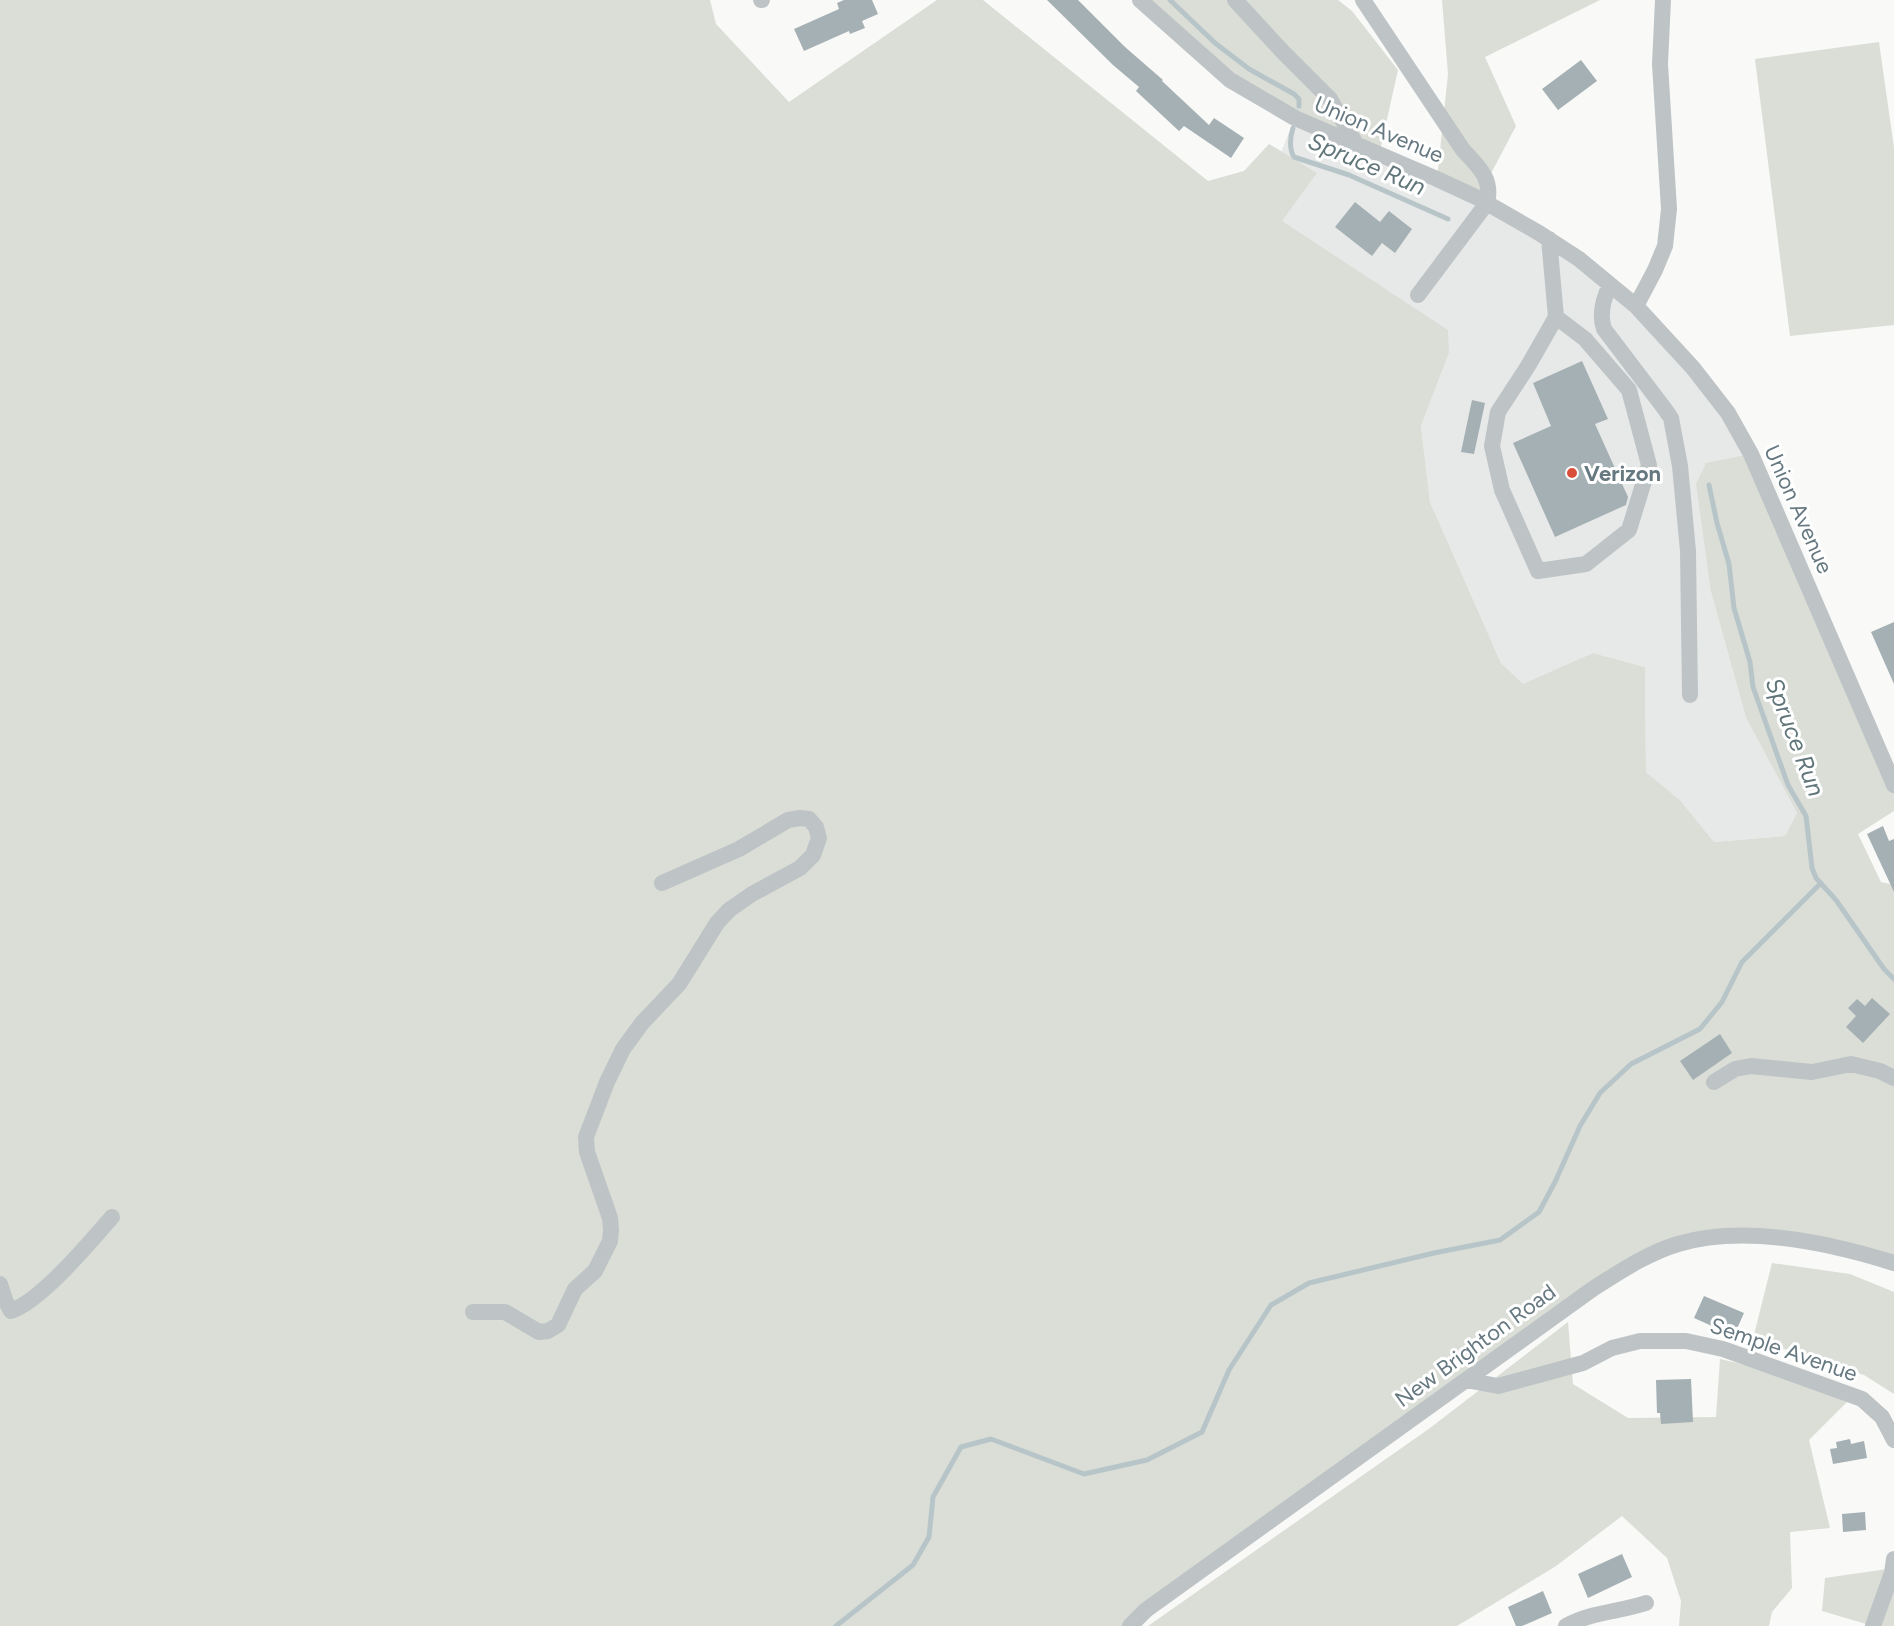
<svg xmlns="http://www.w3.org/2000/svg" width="1894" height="1626" viewBox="0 0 1894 1626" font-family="Figtree,sans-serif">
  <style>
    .built { fill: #e7e9e8 }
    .green { fill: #daded7 }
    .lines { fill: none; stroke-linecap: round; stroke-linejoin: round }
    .stream { stroke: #b8c5c8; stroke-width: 5 }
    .building { fill: #a5b0b4 }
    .minor { stroke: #bec4c6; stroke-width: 16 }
    .poi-dot { fill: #d94e38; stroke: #fff; stroke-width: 2 }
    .labels { text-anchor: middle; stroke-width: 6; stroke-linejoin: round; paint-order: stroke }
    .street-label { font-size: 22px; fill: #667880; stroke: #fff }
    .poi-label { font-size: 22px; font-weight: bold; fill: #667880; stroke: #fff; text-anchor: start }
    .water-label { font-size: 24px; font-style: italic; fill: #61767a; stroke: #fff }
  </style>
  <rect width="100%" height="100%" fill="#f9f9f7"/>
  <path class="built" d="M1295,118L1478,198L1636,306L1751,454L1711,592L1746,718L1797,813L1785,836L1714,842L1680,800L1646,772L1645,667L1593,653L1523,685L1501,663L1430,502L1421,426L1449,353L1281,221L1317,173L1281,152Z"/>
  <path class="green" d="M0,0H710L716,24L789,102L937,0H983L1208,181L1244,171L1269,144L1317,173L1282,221L1448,330L1449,353L1421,426L1430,502L1501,663L1523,684L1593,653L1645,667L1646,772L1680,800L1714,842L1785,836L1797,813L1746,718L1711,592L1696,484L1706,463L1751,454L1894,785V811L1858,834L1881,882L1894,885V977L1877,960L1894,979V1263L1746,1236L1659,1251L1130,1626H0Z
    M1140,0H1338L1352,11L1398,70L1379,155L1230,80Z
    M1442,0H1600L1485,57L1516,126L1478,198L1437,179L1448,74Z
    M1879,42L1894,148V325L1790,336L1755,59Z
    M1772,1263L1850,1274L1894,1292V1394L1864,1375L1753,1339Z
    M1568,1322L1573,1384L1628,1418L1716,1417L1720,1359L1781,1373L1847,1402L1809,1440L1830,1528L1790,1532L1792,1588L1772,1612L1769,1626H1679L1681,1601L1667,1558L1622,1516L1556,1566L1457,1626H1148L1430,1428Z
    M1894,1568V1626H1873L1822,1611L1825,1578Z"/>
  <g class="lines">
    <path class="stream" d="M1170,0L1215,43L1249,69L1294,94L1299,99V106
      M1293,128C1290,137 1289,149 1294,157L1349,175L1448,219
      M1709,485L1717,523L1729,564L1734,608L1750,662L1753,687L1788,785L1806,816L1812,868L1816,878L1836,900L1884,969L1894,979
      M836,1626L913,1565L929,1537L933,1497L961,1447L991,1439L1084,1474L1147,1460L1202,1432L1229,1370L1271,1305L1309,1283L1434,1253L1500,1240L1539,1212L1555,1182L1580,1126L1600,1093L1631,1064L1700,1029L1722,1002L1742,962L1821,883"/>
  </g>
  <path class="building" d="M844,0H872L878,14L862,21L865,28L850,34L849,31L804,51L794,29L839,9L837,3Z
    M1047,0H1078L1125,47L1163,80L1162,81L1209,125L1214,118L1244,138L1231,158L1184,126L1179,131L1136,91L1139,87L1113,65Z
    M1581,60L1597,81L1558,110L1542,89Z
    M1355,202L1380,222L1389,211L1412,229L1395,253L1382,243L1372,256L1335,227Z
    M1582,361L1608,419L1595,424L1628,497L1626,505L1555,537L1513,443L1551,426L1533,383Z
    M1472,400L1485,403L1474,454L1461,452Z
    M1894,622V684L1871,632Z
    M1883,826L1889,841L1894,839V892L1867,834Z
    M1872,998L1890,1014L1863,1043L1846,1027L1856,1016L1848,1008L1857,999L1865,1006Z
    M1720,1034L1732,1053L1693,1080L1680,1061Z
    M1704,1296L1744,1313L1736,1331L1714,1321L1712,1326L1694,1318Z
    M1691,1379L1693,1422L1661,1424L1660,1413H1657L1656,1380Z
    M1850,1439L1851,1444L1864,1441L1867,1458L1833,1464L1830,1449L1837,1448L1836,1442Z
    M1865,1512L1866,1530L1843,1532L1842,1514Z
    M1622,1554L1632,1577L1588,1598L1578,1574Z
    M1543,1591L1552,1613L1522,1626H1516L1508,1607Z"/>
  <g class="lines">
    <path class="minor" d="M761,0H762
      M1140,0L1230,80L1295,118L1437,179L1478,198L1539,233L1579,259L1636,306L1693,368L1728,413L1751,454L1894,785
      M1235,0L1282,51L1330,99L1356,144
      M1363,0L1463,150C1479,167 1493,179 1487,203L1418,295
      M1549,239L1556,317L1528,366L1498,412L1492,446L1502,490L1538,571L1586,564L1629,530L1649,465L1629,390L1585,339L1556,317
      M1610,285C1603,299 1599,314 1604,329L1664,408L1671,418L1680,466L1688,551L1690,695
      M1636,306L1655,270L1665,246L1669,209L1660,64L1663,0
      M1714,1082L1735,1069L1751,1066L1812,1072L1851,1064L1880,1071L1894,1078
      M0,1284L5,1300L11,1311C42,1300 90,1242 112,1217
      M473,1312H505L539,1332L548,1331L558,1325L575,1289L595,1271L610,1241L611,1230L610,1218L587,1152L586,1137L607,1082L623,1049L642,1023L679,984L717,923L729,910L752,894L800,868L813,855L819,838L816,827L809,819L800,818L788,820L739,849L662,883
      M1466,1380L1498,1386L1583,1363L1612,1348L1640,1341H1686L1723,1349L1862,1399L1882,1417L1894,1440
      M1130,1626L1146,1610L1594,1288C1621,1271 1648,1253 1678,1244C1745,1224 1830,1243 1894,1263
      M1566,1626C1591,1612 1619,1612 1646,1603
      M1873,1626L1892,1573L1894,1559"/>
  </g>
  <circle class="poi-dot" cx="1572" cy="473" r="6"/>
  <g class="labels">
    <g class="street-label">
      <text transform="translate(1379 129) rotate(23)" y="8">Union Avenue</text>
      <text transform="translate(1799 509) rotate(66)" y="8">Union Avenue</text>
      <text transform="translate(1475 1345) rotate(-36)" y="8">New Brighton Road</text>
      <text transform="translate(1784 1349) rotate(19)" y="8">Semple Avenue</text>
    </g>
    <g class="poi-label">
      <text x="1584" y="481">Verizon</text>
    </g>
    <g class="water-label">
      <text transform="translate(1367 164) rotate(23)" y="8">Spruce Run</text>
      <text transform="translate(1795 737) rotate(69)" y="8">Spruce Run</text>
    </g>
  </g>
</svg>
